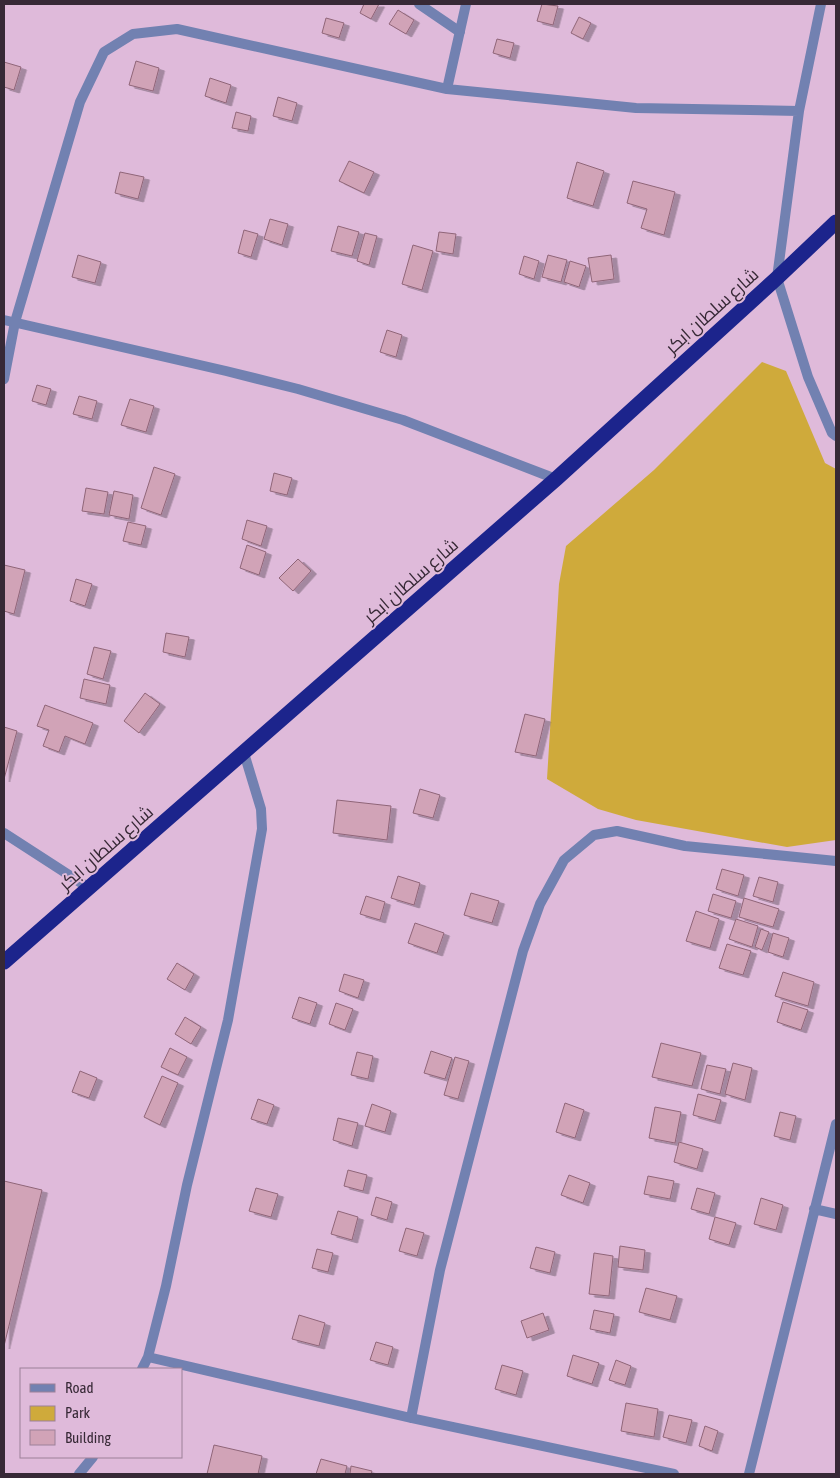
<svg xmlns="http://www.w3.org/2000/svg" width="840" height="1478" viewBox="0 0 840 1478" font-family="'Asap Condensed',Cairo,sans-serif">
  <style>
    .green { fill: #cfaa3b }
    .building { fill: #d1a3b7; stroke: #8f6578; filter: url(#shadow) }
    .lines { fill: none; stroke-linecap: round; stroke-linejoin: round }
    .street { stroke: #7281b1; stroke-width: 10 }
    .highway { stroke: #1c248c; stroke-width: 15 }
    .labels { text-anchor: middle; stroke-width: 4; stroke-linejoin: round; paint-order: stroke }
    .street-label { font-size: 18px; fill: #372936; stroke: #dfbada }
  </style>
  <defs>
    <filter id="shadow"><feDropShadow dx="5.5" dy="3" stdDeviation="0" flood-color="#0004"/></filter>
  </defs>
  <rect width="100%" height="100%" fill="#dfbada"/>
  <path class="green" d="M762,362L786,371L825,463L836,469V840L787,847L636,820L598,809L547,779L559,584L566,546L654,470Z"/>
  <path class="building" d="M364,4H379L371,19L360,13Z
    M542,4L558,6L553,25L537,21Z
    M398,10L414,20L406,34L389,24Z
    M579,17L591,23L583,39L571,33Z
    M326,18L344,23L339,38L322,33Z
    M497,39L514,43L510,58L493,53Z
    M136,61L159,68L153,91L129,85Z
    M4,62L21,67L14,90L4,87Z
    M210,78L231,85L226,103L205,96Z
    M278,97L297,103L292,121L273,116Z
    M236,112L251,116L248,131L232,128Z
    M349,161L374,172L364,193L339,181Z
    M577,162L604,171L593,206L567,198Z
    M120,172L144,177L138,199L115,193Z
    M633,181L675,192L664,235L641,228L647,209L627,203Z
    M270,219L288,224L282,245L264,239Z
    M338,226L359,232L352,256L331,251Z
    M244,230L258,234L251,257L238,253Z
    M439,232L456,234L453,254L436,251Z
    M365,233L377,236L369,265L357,261Z
    M413,245L433,251L422,290L402,284Z
    M78,255L101,262L95,283L72,277Z
    M548,255L567,260L561,282L542,277Z
    M611,255L614,279L592,282L588,258Z
    M524,256L539,261L534,279L519,274Z
    M570,261L586,266L579,287L564,282Z
    M387,330L402,335L396,357L380,352Z
    M37,385L51,389L46,405L32,401Z
    M79,396L97,401L92,419L73,414Z
    M130,399L154,406L146,432L121,425Z
    M154,467L175,474L161,515L141,508Z
    M274,473L292,478L287,495L270,491Z
    M86,488L108,492L104,514L82,511Z
    M114,491L133,495L129,519L109,515Z
    M247,520L267,526L261,546L242,539Z
    M128,522L146,526L141,545L123,541Z
    M247,545L266,552L259,575L240,568Z
    M298,559L311,571L293,591L279,578Z
    M4,565L25,570L14,614L4,611Z
    M76,579L92,584L85,606L70,601Z
    M166,633L189,637L185,657L163,652Z
    M94,647L111,651L103,679L87,674Z
    M84,679L110,685L106,704L80,698Z
    M145,693L160,704L139,733L124,721Z
    M45,705L93,723L85,744L65,736L59,752L43,746L49,730L37,726Z
    M525,714L545,719L536,756L515,752Z
    M4,727L17,731L4,779Z
    M420,789L440,795L433,818L413,813Z
    M337,800L391,806L387,840L333,833Z
    M722,869L744,875L738,896L716,889Z
    M398,876L420,883L414,905L391,898Z
    M759,877L778,882L773,902L753,896Z
    M471,893L499,901L492,923L464,915Z
    M713,894L736,901L731,918L708,911Z
    M366,896L385,902L380,920L360,914Z
    M744,898L779,909L773,927L739,917Z
    M696,911L719,919L710,948L686,941Z
    M736,919L758,926L752,947L729,939Z
    M415,923L444,933L437,953L408,943Z
    M761,929L769,932L762,950L755,947Z
    M773,933L789,938L783,957L768,952Z
    M727,944L751,951L743,975L719,968Z
    M177,963L194,974L185,990L167,979Z
    M783,972L814,982L808,1006L775,996Z
    M344,974L364,980L358,998L339,991Z
    M299,997L317,1003L310,1024L292,1018Z
    M783,1002L808,1010L801,1030L777,1022Z
    M336,1003L353,1009L345,1030L329,1024Z
    M185,1017L201,1027L191,1044L175,1034Z
    M661,1043L701,1053L692,1086L652,1077Z
    M170,1048L187,1057L178,1075L161,1067Z
    M431,1051L452,1058L445,1079L424,1073Z
    M357,1052L373,1056L368,1079L351,1075Z
    M455,1057L469,1061L458,1099L444,1095Z
    M733,1063L752,1068L745,1100L725,1094Z
    M707,1065L726,1069L720,1094L701,1089Z
    M80,1071L97,1078L89,1098L72,1092Z
    M162,1076L178,1083L160,1125L144,1117Z
    M698,1094L721,1100L715,1121L693,1115Z
    M258,1099L274,1105L267,1124L251,1119Z
    M565,1103L584,1110L575,1138L556,1132Z
    M372,1104L391,1111L385,1132L365,1126Z
    M655,1107L681,1112L675,1143L649,1138Z
    M780,1112L796,1116L790,1140L774,1136Z
    M338,1118L358,1123L352,1146L333,1140Z
    M679,1142L703,1149L697,1169L674,1162Z
    M348,1170L367,1175L363,1191L344,1186Z
    M569,1175L590,1183L583,1203L561,1195Z
    M648,1176L674,1181L670,1199L644,1194Z
    M4,1181L42,1190L4,1346Z
    M256,1188L278,1194L271,1217L249,1211Z
    M697,1188L715,1193L709,1214L691,1209Z
    M376,1197L392,1202L387,1220L371,1215Z
    M761,1198L783,1205L776,1230L754,1224Z
    M338,1211L358,1217L352,1240L331,1234Z
    M715,1217L736,1223L729,1245L709,1239Z
    M406,1228L424,1233L417,1256L399,1251Z
    M620,1246L645,1250L643,1270L618,1267Z
    M536,1247L555,1252L550,1273L530,1268Z
    M317,1249L333,1253L328,1272L312,1268Z
    M594,1253L613,1256L609,1296L589,1294Z
    M646,1288L677,1296L670,1320L639,1312Z
    M594,1310L614,1314L610,1333L590,1329Z
    M543,1313L549,1330L527,1338L521,1321Z
    M299,1315L325,1323L319,1346L292,1339Z
    M376,1342L393,1347L388,1365L370,1360Z
    M573,1355L599,1363L592,1384L567,1376Z
    M616,1360L631,1366L625,1385L609,1380Z
    M502,1365L523,1371L516,1395L495,1389Z
    M626,1403L658,1409L654,1437L621,1431Z
    M669,1415L692,1420L686,1443L663,1437Z
    M705,1426L718,1431L712,1451L699,1446Z
    M214,1445L262,1456L258,1474H207Z
    M321,1459L347,1466L345,1474H316Z
    M351,1466L372,1471L371,1474H350Z"/>
  <g class="lines">
    <path class="street" d="M419,4L460,32
      M821,4L799,111L777,278L808,377L832,433L836,436
      M447,89L466,4
      M4,320L226,371L298,389L403,420L556,479
      M4,379L15,322L80,102L104,52L133,34L177,29L447,89L636,108L799,111
      M4,833L89,888
      M814,1209L836,1214
      M148,1357L411,1418L674,1474
      M142,1369L148,1357L166,1286L187,1185L228,1020L262,829L261,809L244,753
      M411,1418L440,1270L523,951L540,904L564,860L594,835L617,831L685,846L836,861
      M79,1474L93,1457
      M749,1474L836,1124"/>
    <path class="highway" d="M4,962L556,479L777,278L836,222"/>
  </g>
  <g class="labels">
    <g class="street-label">
      <text transform="translate(712 311) rotate(-42)" y="6">شارع سلطان ابكر</text>
      <text transform="translate(411 581) rotate(-41)" y="6">شارع سلطان ابكر</text>
      <text transform="translate(106 848) rotate(-41)" y="6">شارع سلطان ابكر</text>
    </g>
  </g>
  <rect width="840" height="1478" fill="none" stroke="#372936" stroke-width="10"/>
  <rect x="20" y="1368" width="162" height="90" fill="#dfbada" stroke="#9c8098"/>
  <rect x="30" y="1384" width="25" height="8" fill="#7281b1" stroke="#9c8098"/>
  <text x="65" y="1393" font-size="15" fill="#372936">Road</text>
  <rect x="30" y="1406" width="25" height="15" fill="#cfaa3b" stroke="#9c8098"/>
  <text x="65" y="1418" font-size="15" fill="#372936">Park</text>
  <rect x="30" y="1430" width="25" height="15" fill="#d1a3b7" stroke="#9c8098"/>
  <text x="65" y="1443" font-size="15" fill="#372936">Building</text>
</svg>
